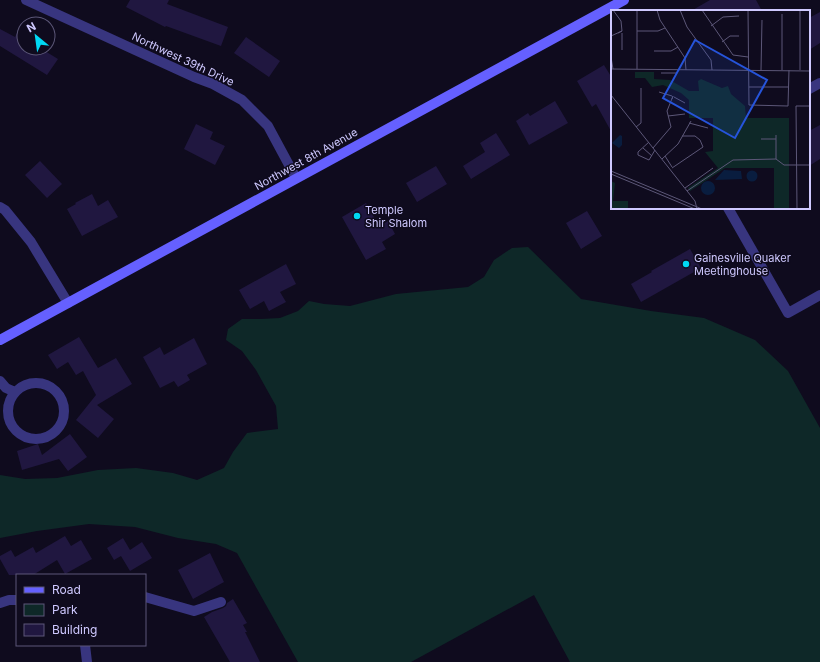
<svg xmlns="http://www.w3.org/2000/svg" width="820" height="662" viewBox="0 0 820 662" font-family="Inter,sans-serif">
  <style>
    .green { fill: #0e2828 }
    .building { fill: #201740 }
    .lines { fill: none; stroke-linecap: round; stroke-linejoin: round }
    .street { stroke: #38357f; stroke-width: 10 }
    .secondary { stroke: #6560ff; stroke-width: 10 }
    .poi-dot { fill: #00d9f4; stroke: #0f0b1e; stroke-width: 1.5 }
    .labels { text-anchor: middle; stroke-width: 3; stroke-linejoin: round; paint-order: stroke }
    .street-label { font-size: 11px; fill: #cfc9ff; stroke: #0f0b1e }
    .poi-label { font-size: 11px; fill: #cfc9ff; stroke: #0f0b1e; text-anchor: start }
    .inset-road { fill: none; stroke: #5c5778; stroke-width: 1 }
    .view { fill: #2654da; fill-opacity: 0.15; stroke: #2654da; stroke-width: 2 }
    .inset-edge { fill: none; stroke: #cfc9ff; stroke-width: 2 }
  </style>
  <rect width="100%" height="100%" fill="#0f0b1e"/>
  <path class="green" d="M528,247L581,299L651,311L704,318L755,340L788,371L820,428V662H570L534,595L411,662H298L237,553L216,544L178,538L135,527L89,524L37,531L0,538V475L25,479L57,478L98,470L136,468L173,473L197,480L224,468L233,452L247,433L278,429L276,406L256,370L242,351L226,340L228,329L242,319H261L280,318L298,311L309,301L324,304L350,306L396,294L468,287L484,277L494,260L512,248Z"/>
  <path class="building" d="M130,0H169L167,4L228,27L221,46L166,26L165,27L126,7Z
    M710,0H756L762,11H691Z
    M820,12V43L809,50V18Z
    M0,29L15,37L17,33L24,38V48H40L58,59L47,75L0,46Z
    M246,37L280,61L269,77L234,53Z
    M604,65L612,78V133L596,104L592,107L577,81Z
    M555,101L568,123L529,145L516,121L528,113L530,116Z
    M196,124L213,132L210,139L225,146L215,165L184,149Z
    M820,125V159L809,166V131Z
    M496,133L510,155L471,179L463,166L485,152L480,143Z
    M40,161L62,184L47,198L25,175Z
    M436,166L447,184L417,202L406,183Z
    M92,194L98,206L108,200L118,217L82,236L67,209L76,204L75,203Z
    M366,203L379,226L388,221L395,234L382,242L386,249L366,260L342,217Z
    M587,211L602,236L581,249L566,223Z
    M690,249L701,268L641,302L631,284L652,272L651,271Z
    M286,264L296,284L280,292L286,302L269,311L264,301L250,309L239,290Z
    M79,337L98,368L116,358L132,384L97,405L114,419L98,438L76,420L96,395L83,371L76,375L68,362L57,369L48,355Z
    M194,338L207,364L187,375L190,380L178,387L174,381L160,388L143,357L160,347L164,355Z
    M70,434L87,457L68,471L59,459L22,470L17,451L38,444L42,455Z
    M65,536L71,546L81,540L92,559L65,574L57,560L33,575H9L0,559V556L11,550L15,557L33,547L36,553Z
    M123,538L130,550L142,542L152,558L130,571L121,556L114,560L107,548Z
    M210,553L224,582L193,599L178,570Z
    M233,599L247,623L243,625L247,632H245L260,662H230L204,617L212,612L223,608L226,606L227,603Z"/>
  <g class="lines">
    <path class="street" d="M26,0L194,77L213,84L242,100L268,126L296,178
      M809,89L820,83
      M0,207L5,210L31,242L68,303
      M728,208L788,313L820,295
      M0,381L6,388L15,392
      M8 411a28 28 0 1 1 56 0a28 28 0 1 1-56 0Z
      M145,597L194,611L221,602
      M0,603L9,600H17
      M85,645L87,662"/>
    <path class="secondary" d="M0,340L624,0"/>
  </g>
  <g class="poi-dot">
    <circle cx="357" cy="216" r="4"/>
    <circle cx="686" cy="264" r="4"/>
  </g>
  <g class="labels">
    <g class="street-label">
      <text transform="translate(183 59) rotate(25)" y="4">Northwest 39th Drive</text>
      <text transform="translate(306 159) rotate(-29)" y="4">Northwest 8th Avenue</text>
    </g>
    <g class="poi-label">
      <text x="365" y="214">Temple<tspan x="365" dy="13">Shir Shalom</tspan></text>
      <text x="694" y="262">Gainesville Quaker<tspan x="694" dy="13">Meetinghouse</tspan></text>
    </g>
  </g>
  <g transform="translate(611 10)">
    <rect width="199" height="199" fill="#0f0b1e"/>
    <path d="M24,62H43V69L59,70L78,81H88L87,71L90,69L111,78L117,76L120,84L134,96L135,108H178V199H163V158H114L79,181L77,178L107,158L94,142L102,141V108H78V90L70,83L52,75L41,77L34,68H24ZM0,171L4,173L2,191H17V199H0Z" fill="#0e2828"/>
    <path d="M9,125L11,126V135L8,138L1,133ZM113,160L130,161L131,169L104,170ZM135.5 166a5.5 5.5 0 1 1 11 0a5.5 5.5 0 1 1-11 0ZM90 178a7 7 0 1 1 14 0a7 7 0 1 1-14 0Z" fill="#091d3f"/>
    <path class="inset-road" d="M2,0L10,11L11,21M46,0L49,10L74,48L75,60M69,0L76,17L100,50L101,60M91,0L122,45L137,47M137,0L138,95L177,96L178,60M171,4V60M100,16L112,7L128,6M26,21H47L54,18M11,23V40M0,26L11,21L7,23M111,32L119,26H128M43,41H60L67,37M0,47L2,59M0,59L199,61M26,59V0M150,60L151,10M189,60V0M50,63H66M138,77H178M48,82L61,86M0,85L84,191L86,199M63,87L74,93M57,106L74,104M78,113L97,118M25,117L30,113V78M165,125V149L173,155H199M150,129H165M38,132L27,142V145L38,150L44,140M32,138L41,146M42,138L60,117L56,101L62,86L61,89M54,146L61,157M51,149L67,134L80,111M61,158L92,137L89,130L84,126H71M0,161L91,199M0,164L84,199M74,178L102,158M76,181L122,150L165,149M186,199L185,96H199"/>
    <path class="view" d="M84,30L156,70L124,128L52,88Z"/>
    <rect width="199" height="199" class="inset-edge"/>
  </g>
  <rect x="16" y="574" width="130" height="72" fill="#0f0b1e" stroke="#5c5778"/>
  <rect x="24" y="587" width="20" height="6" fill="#6560ff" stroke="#5c5778"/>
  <text x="52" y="594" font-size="12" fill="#cfc9ff">Road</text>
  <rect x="24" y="604" width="20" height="12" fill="#0e2828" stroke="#5c5778"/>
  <text x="52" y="614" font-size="12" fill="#cfc9ff">Park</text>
  <rect x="24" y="624" width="20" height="12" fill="#201740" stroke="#5c5778"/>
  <text x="52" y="634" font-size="12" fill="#cfc9ff">Building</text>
  <g transform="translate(36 36) rotate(331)"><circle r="19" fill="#0f0b1e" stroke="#5c5778"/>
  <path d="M0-3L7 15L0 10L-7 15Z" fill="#00d9f4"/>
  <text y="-6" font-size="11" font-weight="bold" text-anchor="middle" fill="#cfc9ff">N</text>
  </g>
</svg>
